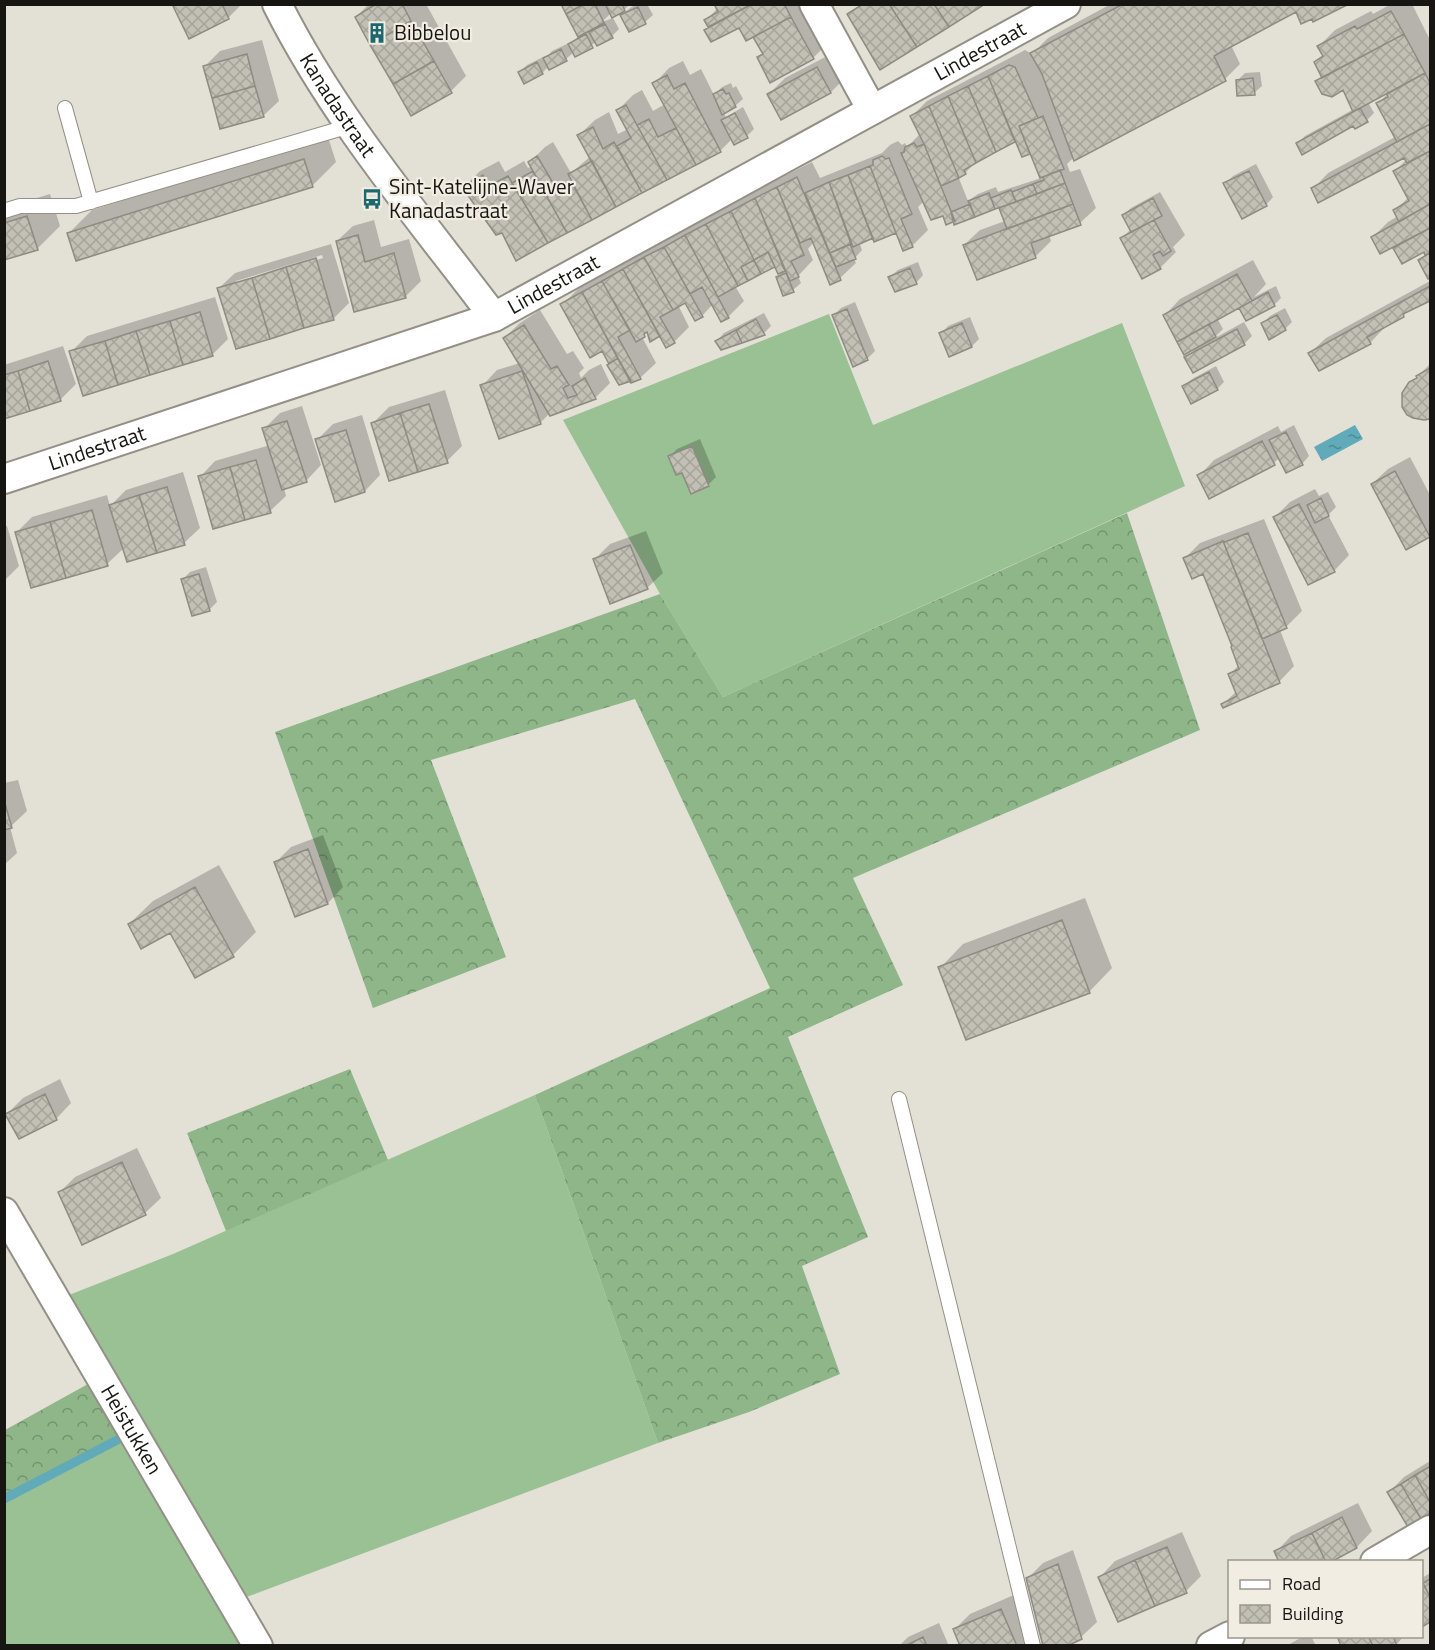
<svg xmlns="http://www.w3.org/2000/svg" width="1435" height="1650" viewBox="0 0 1435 1650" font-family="'Titillium Web',sans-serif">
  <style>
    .grass { fill: #99c194 }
    .forest { fill: url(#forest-crowns) }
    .water { fill: url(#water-ripples) }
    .shadow { fill: #0003; fill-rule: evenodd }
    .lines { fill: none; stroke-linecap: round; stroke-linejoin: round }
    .stream { stroke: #60aaba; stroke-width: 9 }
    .building { fill: url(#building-cross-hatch); stroke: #8e8b82; stroke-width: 1.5 }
    .lane-casing { stroke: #949087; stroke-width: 16 }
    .street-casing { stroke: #949087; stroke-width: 32 }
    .lane { stroke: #fff; stroke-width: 14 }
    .street { stroke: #fff; stroke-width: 28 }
    .labels { text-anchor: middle; stroke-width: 4.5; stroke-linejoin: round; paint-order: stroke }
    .poi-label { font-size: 21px; fill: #161511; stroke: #f1ede3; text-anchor: start }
    .street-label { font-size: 21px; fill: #161511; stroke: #f1ede3 }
  </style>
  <defs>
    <pattern id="forest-crowns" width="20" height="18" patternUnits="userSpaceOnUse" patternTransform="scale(1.5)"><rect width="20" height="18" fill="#8eb689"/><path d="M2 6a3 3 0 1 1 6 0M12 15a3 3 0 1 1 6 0" fill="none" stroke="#73936f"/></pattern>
    <pattern id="water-ripples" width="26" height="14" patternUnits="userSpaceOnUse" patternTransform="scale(1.5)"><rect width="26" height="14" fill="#60aaba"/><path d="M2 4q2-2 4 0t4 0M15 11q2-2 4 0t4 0" fill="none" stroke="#4e8996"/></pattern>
    <pattern id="building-cross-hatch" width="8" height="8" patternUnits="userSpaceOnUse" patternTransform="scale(1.5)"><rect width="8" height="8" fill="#c2bfb5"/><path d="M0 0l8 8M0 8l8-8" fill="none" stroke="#a6a39b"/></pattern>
  </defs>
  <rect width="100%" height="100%" fill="#e3e0d6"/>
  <path class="grass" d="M829,314L873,425L1122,323L1185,486L723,697L660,594L563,420Z
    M535,1095L658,1443L244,1598L64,1297L173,1254Z
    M129,1432L253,1646H5V1499Z"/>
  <path class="forest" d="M1127,513L1200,730L853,878L903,985L788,1037L868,1237L802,1266L840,1374L749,1412L658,1443L535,1095L770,988L635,699L431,760L506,957L373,1008L275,732L660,594L723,697Z
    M350,1069L388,1160L226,1231L187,1133Z
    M97,1379L129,1432L5,1499V1430Z"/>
  <path class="water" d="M1355,425L1363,439L1322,461L1314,447Z"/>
  <path class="shadow" d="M174,4H242L228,18Z
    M369,4H426L466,76L451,91L356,17Z
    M563,4H630L624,10L611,13L602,22L613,18L619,29L612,36L596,42L576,55L574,52L566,59L549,68V66L542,73L520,72L527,65L545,56L546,58L552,51L569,43L570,44L579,36Z
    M637,4H647L653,15L645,22L622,15L630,8Z
    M716,4H808L828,43L813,58L759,57L764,52L754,35L740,26L706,30L709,26L706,20L718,8Z
    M1111,4H1346L1297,10L1231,45L1240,64L1225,79L1074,157L1067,164L1070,172L1080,169L1096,208L1080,223L1049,235L1051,241L1036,256L978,278L964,245L980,230L1005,221L1001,209L1005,204L955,223L924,201L918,207L928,230L912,246L897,231L875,240L874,236L859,242L862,250L854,259L856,263L840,278L831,283L814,242L808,249L813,260L798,276L801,283L793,290L777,277L785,270L779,272L776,265L735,286L744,301L728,317L713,304L702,316L686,301L678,305L689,327L674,342L660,334L648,331L642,337L656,363L640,378L611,364L603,349L562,305L578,289L723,208L812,162L820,178L882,153L890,145L898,141L902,145L905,143L907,147L920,134L911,117L927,101L1025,50L1032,54L1048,38ZM1016,139L1023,155L1031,152L1041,178L998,192L996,187L978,194L968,201L958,176L965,173L978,160Z
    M1391,4H1412L1430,40V276L1429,277L1420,260L1426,254L1424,250L1402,262L1394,246L1373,237L1388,222L1398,216L1395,210L1409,197L1395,171L1407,159L1405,156L1313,189L1328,173L1395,137L1378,104L1390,91L1368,102L1374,113L1367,120L1298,143L1305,136L1354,109L1343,88L1317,82L1323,76L1316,62L1324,54L1319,46L1335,30L1371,11L1373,14Z
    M262,40L279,101L263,116L205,66L220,51Z
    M833,53L846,77L831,92L782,118L769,94L785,78Z
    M683,61L690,75L701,69L714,95L722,87L731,83L733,88L736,86L743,99L735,106L723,112L726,117L743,107L754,129L747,136L732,139L720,151L517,259L502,231L464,187L480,171L499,161L505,172L524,161L528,168L532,166L530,162L545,147L553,142L571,173L591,156L579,135L595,120L609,112L618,134L628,129L618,110L633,95L642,90L653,111L665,104L654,84L669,68Z
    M1260,72L1262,86L1254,93L1237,81L1245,73Z
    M328,137L336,162L312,186L69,233L92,210Z
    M1256,164L1273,197L1266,205L1225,184L1233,176Z
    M1160,192L1185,235L1173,247L1176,252L1160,268L1122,238L1131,229L1123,215L1131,208Z
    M50,194L60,226L37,249L4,259V208Z
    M374,220L381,247L409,239L421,281L405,297L337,241L353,226Z
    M331,244L349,303L334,318L219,288L235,273ZM322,255L323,258L236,284V281Z
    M1253,260L1266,284L1254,297L1276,286L1281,298L1274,305L1246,304L1217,318L1223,329L1213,339L1244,322L1252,336L1244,344L1193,371L1186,358L1197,347L1165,315L1180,299Z
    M918,262L923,275L916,283L890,277L898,270Z
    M1430,281V299L1410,309L1403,316L1385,326V327L1370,343L1310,353L1326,338Z
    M215,297L228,339L212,355L71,352L87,336Z
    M855,302L875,351L867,359L834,315L841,308Z
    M1285,308L1292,322L1285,329L1262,324L1270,316Z
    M540,310L567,354L573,351L584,368L579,373L581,378L589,370L601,364L610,383L595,398L550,413L540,423L482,386L497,370L520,363L504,338L520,323Z
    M764,313L771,326L764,333L717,341L724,333Z
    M970,317L979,339L972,346L941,334L948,326Z
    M63,346L76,384L60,400L4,417V365Z
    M1430,364V417L1429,418L1404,390Z
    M1216,366L1224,382L1217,389L1184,386L1192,379Z
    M445,390L462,446L447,461L373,423L389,407Z
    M302,406L321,465L306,481L284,488L286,496L270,511L200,477L215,461L270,445L264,429L280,413Z
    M362,415L380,475L365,491L336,500L317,440L333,424Z
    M1294,425L1309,456L1302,464L1279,458L1274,463L1199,476L1214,460L1278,426L1281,432Z
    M700,439L716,477L708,485L683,471L670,456L677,449Z
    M1410,457L1430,495V535L1429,536L1372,484L1388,469Z
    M183,472L200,528L184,543L128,561L124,548L107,564L17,532L32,517L107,495L110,506L126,490Z
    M1315,489L1319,496L1328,492L1336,507L1328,515L1349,555L1334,571L1274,518L1290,502Z
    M1264,519L1302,611L1286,627L1280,630L1294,666L1279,682L1223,704L1237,691L1230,674L1239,665L1234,646L1204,572L1185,558L1200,543Z
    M4,526H7L19,566L4,581Z
    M646,531L663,573L647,588L594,560L610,544Z
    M206,567L217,602L210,609L193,614L182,580L190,572Z
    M18,780L27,811L10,827L17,853L4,865V783Z
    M323,835L343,887L328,903L296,915L276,862L291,847Z
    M219,865L256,932L233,955L195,976L171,931L129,924L153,901Z
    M1085,898L1112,968L1089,992L940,968L963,944Z
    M60,1079L71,1103L56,1119L7,1114L23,1098Z
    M137,1148L161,1198L145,1213L83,1243L59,1193L75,1177Z
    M1430,1461V1512L1408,1525L1389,1492L1404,1477Z
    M1358,1503L1372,1531L1357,1547L1328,1562L1276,1552L1291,1536Z
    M1182,1532L1201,1576L1186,1591L1100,1577L1115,1561Z
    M1073,1550L1097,1622L1081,1637L1027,1579L1043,1563Z
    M1430,1573V1621L1422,1625V1578Z
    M1016,1594L1039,1646H962L955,1629L970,1614Z
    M939,1623L949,1646H899L908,1637Z
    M1304,1636H1311L1316,1646H1286Z
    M1339,1636H1404L1396,1645Z"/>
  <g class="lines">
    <path class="stream" d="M4,1499L123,1437L129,1443"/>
  </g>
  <path class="building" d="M172,4H222L229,19L189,39Z
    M376,4H402L411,21L370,45L355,17Z
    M561,4H584L566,14Z
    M584,4H595L604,23L578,37L566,14Z
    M605,4H622L625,11L612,18Z
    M714,4H752L708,27L704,20L718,12Z
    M752,4H784L791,17L746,41L739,28L711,42L704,30Z
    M863,4H889L917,47L880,70L847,14Z
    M889,4H934L949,27L917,47Z
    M934,4H981L982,6L949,27Z
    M1123,4H1349L1313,22L1312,19L1301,24L1296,12L1214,56L1226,81L1074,161L1042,74L1030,53Z
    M638,7L646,24L629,32L620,15Z
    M1391,11L1404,34L1322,78L1314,62L1323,56L1317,46L1355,26L1357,29Z
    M791,17L814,59L770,83L757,57L763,54L753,37Z
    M411,21L434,61L393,84L370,45Z
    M605,24L613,38L597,46L589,32Z
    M586,34L593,48L575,57L568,44Z
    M1404,34L1425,73L1353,112L1343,90L1332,97L1322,94L1315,81Z
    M561,49L567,61L549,70L543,58Z
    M247,54L255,86L212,98L203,66Z
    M434,61L452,93L411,116L393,84Z
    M537,62L543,74L524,84L518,72Z
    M1009,65L1015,67L1038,118L1019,126L1030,154L1022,157L988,76Z
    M817,67L831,93L781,120L767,94Z
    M1425,73L1430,83V124L1397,142L1376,103L1388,97L1387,94Z
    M667,75L674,89L685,83L721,152L696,165L652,83Z
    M988,76L1015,142L996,152L968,86Z
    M1253,78L1255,95L1237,96L1236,80Z
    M255,86L264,117L220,129L212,98Z
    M968,86L996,152L976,163L948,96Z
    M723,89L726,94L729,93L736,107L722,115L713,94Z
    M948,96L976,163L964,170L966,174L959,178L929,106Z
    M626,105L667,180L642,193L617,146L631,138L616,110Z
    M929,106L959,178L941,186L924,144L910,116Z
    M1360,108L1368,122L1355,129L1353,126L1302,155L1296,143Z
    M735,113L748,138L734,145L721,120Z
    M1043,116L1064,169L1040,178L1019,126Z
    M649,119L658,137L676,128L696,165L667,180L637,125Z
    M1430,124V151L1407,163L1404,158L1318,203L1311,188Z
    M593,127L603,149L614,142L642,193L616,207L577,135Z
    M914,143L917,147L924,144L955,221L946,225L943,216L931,220L901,153L904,152L905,147Z
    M1430,151V204L1399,222L1393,210L1409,201L1393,171Z
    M537,156L559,193L573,185L592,220L567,233L528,162Z
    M882,156L886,159L889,158L912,214L901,219L913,247L903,251L870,166L873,165V160Z
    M304,159L313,187L76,261L67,233Z
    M592,161L616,207L592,220L568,174Z
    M870,166L896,233L874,242L848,175Z
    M1060,170L1065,183L1037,194L1033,184L1044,180L1043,177Z
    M533,171L567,233L548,243L512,183Z
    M1249,171L1267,206L1242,219L1223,183Z
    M483,175L489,186L508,176L548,243L516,261L502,233L496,235L462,187Z
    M848,175L873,238L853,247L829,182Z
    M797,177L841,280L830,285L811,238L800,243L777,187Z
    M829,182L851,244L830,253L805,193Z
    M1065,183L1073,204L1007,229L999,208Z
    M1033,184L1037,194L1016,202L1012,192Z
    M777,187L804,255L791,261L799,277L790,281L755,198Z
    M1011,190L1016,202L995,209L991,198Z
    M989,193L995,209L975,217L968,201Z
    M755,198L785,271L778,274L768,252L754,260L731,211Z
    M1153,198L1162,216L1131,232L1122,215Z
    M970,204L975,217L954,225L951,212Z
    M1073,204L1081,225L1031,243L1036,258L977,280L963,245Z
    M1430,204V228L1380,254L1371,237Z
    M731,211L754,260L741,267L748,281L738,286L706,224Z
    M27,216L38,250L4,260V223Z
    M1154,220L1171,251L1163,256L1160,251L1153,255L1161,269L1142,279L1120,238Z
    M706,224L738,286L718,297L685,235Z
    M1430,228V253L1425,256L1424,252L1402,264L1393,248Z
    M358,235L365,262L394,253L406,298L354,312L336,241Z
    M685,235L729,318L721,322L702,287L690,294L664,247Z
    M850,244L856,259L836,267L830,253Z
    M664,247L703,317L695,321L685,303L673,310L644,257Z
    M768,252L775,267L761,274L754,260Z
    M1430,253V278L1428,279L1418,260Z
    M644,257L673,310L660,317L675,343L666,348L623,269Z
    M316,258L334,320L304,328L286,267Z
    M754,260L761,274L748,281L741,267Z
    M286,267L304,328L270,339L252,278Z
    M910,268L917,284L895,292L888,277Z
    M623,269L660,336L650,342L647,332L644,334L645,337L636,342L602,281Z
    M786,273L794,292L783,296L776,277Z
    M1237,274L1252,301L1177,342L1163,315Z
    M252,278L270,339L236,349L217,288Z
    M602,281L630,330L618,337L641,379L631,383L582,292Z
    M1430,286V301L1403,314L1404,317L1367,337L1371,344L1319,371L1308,353Z
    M582,292L618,358L609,364L602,351L590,358L560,304Z
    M1268,292L1275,306L1246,321L1239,308Z
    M847,309L868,360L853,367L832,315Z
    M200,312L213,356L183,365L170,321Z
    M1277,315L1286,330L1269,340L1261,323Z
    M756,319L765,335L742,343L736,330Z
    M170,321L183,365L150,375L136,331Z
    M962,323L972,347L949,357L939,333Z
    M1209,324L1216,337L1184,355L1177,342Z
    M524,325L551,369L557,366L569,385L563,388L568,398L577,395L572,386L585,378L596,399L550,416L503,338Z
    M1237,329L1245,345L1193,373L1184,357Z
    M736,330L742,343L721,350L715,341Z
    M136,331L150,375L118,385L105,341Z
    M105,341L118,385L83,396L69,351Z
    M618,358L631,381L619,385L607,365Z
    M48,361L61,401L30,411L18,371Z
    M1430,368V419L1424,420L1413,418L1407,415L1402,407V393L1409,382L1417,378L1416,376Z
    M18,371L30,411L4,419V375Z
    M522,371L541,424L499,439L480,385Z
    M1209,372L1218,390L1191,404L1182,386Z
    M429,404L448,463L418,472L400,413Z
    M400,413L418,472L389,481L371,423Z
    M287,421L307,482L282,490L262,428Z
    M346,430L365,492L335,502L315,439Z
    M1286,432L1303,465L1286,473L1269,440Z
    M1262,441L1275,465L1209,499L1197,475Z
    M692,446L709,486L691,494L682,473L676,475L668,456Z
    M256,460L271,513L245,520L230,467Z
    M230,467L245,520L213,529L198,476Z
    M1395,471L1430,537L1406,550L1371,484Z
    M167,487L185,545L157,553L139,495Z
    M139,495L157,553L127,562L109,505Z
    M1321,498L1329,516L1315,523L1307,505Z
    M1299,504L1335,572L1308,585L1273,517Z
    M92,510L108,566L66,578L50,522Z
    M50,522L66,578L31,588L15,532Z
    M1248,533L1287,628L1262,639L1223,541L1225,542Z
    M1223,541L1280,683L1223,708L1221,704L1237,696L1228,674L1239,669L1231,647L1232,646L1203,574L1192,579L1183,558Z
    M630,545L648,589L610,604L593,559Z
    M199,574L210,611L192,616L181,579Z
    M4,800L12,828L4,830Z
    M308,849L328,904L295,917L274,862Z
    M195,887L234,957L195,978L170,933L141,949L128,924Z
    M1062,920L1090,993L966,1040L938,967Z
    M45,1094L57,1120L19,1139L5,1114Z
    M122,1162L146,1215L82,1245L58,1192Z
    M1429,1467L1430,1469V1502L1415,1475Z
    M1415,1475L1430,1502V1513L1421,1519L1401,1484Z
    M1401,1484L1421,1519L1408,1527L1387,1492Z
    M1342,1517L1357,1548L1331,1562H1326L1312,1533Z
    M1312,1533L1326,1562H1279L1274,1551Z
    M1167,1547L1187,1593L1155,1606L1135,1560Z
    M1135,1560L1155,1606L1118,1622L1098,1577Z
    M1058,1564L1082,1639L1067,1646H1043L1026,1578Z
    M1430,1579V1597L1423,1583Z
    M1423,1583L1430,1597V1622L1422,1627V1584Z
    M1001,1609L1017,1646H960L953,1629Z
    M1337,1636H1368L1373,1646H1341Z
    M1368,1636H1393L1397,1646H1373Z
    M923,1637L927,1646H905Z"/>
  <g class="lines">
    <g class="lane-casing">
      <path id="lane" d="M65,108L91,202
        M4,211L20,206H76L350,126
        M899,1099L1033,1646"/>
    </g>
    <g class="street-casing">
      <g id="street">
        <path id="s1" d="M277,4C334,118 418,216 494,317"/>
        <path d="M814,4L872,110"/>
        <path id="s2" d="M4,479L494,317L1066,4"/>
        <path id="s3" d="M4,1212L258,1646"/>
        <path d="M1375,1562L1430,1530"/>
        <path d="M1211,1646L1230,1636"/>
      </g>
    </g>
    <use href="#lane" class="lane"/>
    <use href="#street" class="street"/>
  </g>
  <defs>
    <g id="building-bare" transform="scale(1.62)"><path d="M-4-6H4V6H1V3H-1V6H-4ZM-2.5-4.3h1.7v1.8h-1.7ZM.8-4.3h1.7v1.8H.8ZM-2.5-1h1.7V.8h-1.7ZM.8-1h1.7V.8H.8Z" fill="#1c686f" stroke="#f1ede3" stroke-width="2.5" paint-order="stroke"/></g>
    <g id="bus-bare" transform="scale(1.62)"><path d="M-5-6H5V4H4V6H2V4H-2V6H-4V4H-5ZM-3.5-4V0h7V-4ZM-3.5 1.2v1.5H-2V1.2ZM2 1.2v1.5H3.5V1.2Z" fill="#1c686f" stroke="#f1ede3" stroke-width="2.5" paint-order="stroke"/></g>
  </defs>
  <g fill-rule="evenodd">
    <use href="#building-bare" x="377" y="33"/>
    <use href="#bus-bare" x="372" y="199"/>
  </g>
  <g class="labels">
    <g class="poi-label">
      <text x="394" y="40">Bibbelou</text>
      <text x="389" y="194">Sint-Katelijne-Waver<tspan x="389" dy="24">Kanadastraat</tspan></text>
    </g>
    <g class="street-label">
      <text dy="7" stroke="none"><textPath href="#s2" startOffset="1070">Lindestraat</textPath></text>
      <text dy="7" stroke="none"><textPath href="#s1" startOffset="118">Kanadastraat</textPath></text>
      <text dy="7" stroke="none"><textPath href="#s2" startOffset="584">Lindestraat</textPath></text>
      <text dy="7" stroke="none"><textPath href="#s2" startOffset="98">Lindestraat</textPath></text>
      <text dy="7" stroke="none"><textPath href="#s3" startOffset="252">Heistukken</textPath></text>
    </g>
  </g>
  <rect width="1435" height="1650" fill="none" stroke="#161511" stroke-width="12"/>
  <rect x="1228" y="1560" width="195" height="78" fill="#f1ede3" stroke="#99978f" stroke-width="1.5"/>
  <rect x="1240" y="1580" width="30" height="9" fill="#ffffff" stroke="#99978f" stroke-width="1.5"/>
  <text x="1282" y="1590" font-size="18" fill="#161511">Road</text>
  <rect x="1240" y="1605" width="30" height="18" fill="url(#building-cross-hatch)" stroke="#99978f" stroke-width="1.5"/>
  <text x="1282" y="1620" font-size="18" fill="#161511">Building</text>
</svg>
